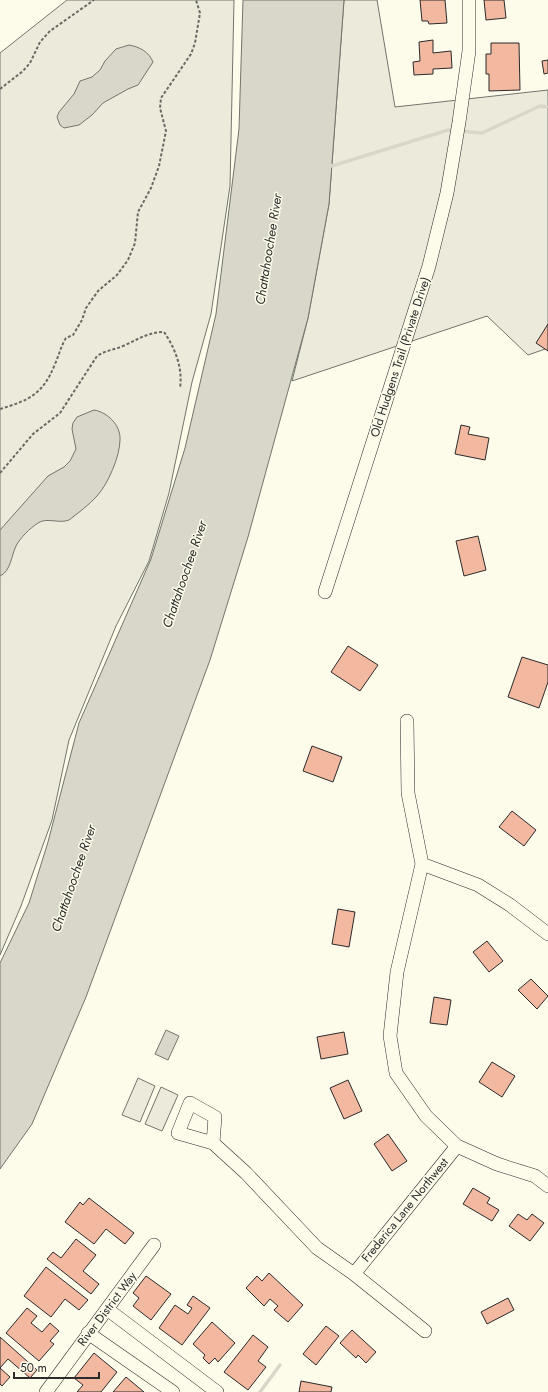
<svg xmlns="http://www.w3.org/2000/svg" width="548" height="1392" viewBox="0 0 548 1392" font-family="Jost,sans-serif">
  <style>
    .green { fill: #ecebdb; stroke: #74746e }
    .water { fill: #d8d7c9; stroke: #74746e }
    .lines { fill: none; stroke-linecap: round; stroke-linejoin: round }
    .stream { stroke: #d8d7c9; stroke-width: 3.5 }
    .building { fill: #f2b8a0; stroke: #2b2b2b }
    .minor-casing { stroke: #2b2b2b; stroke-width: 14 }
    .path { stroke: #6a6964; stroke-width: 2; stroke-dasharray: 3 2; stroke-linecap: butt }
    .minor { stroke: #fdfbea; stroke-width: 13 }
    .labels { text-anchor: middle; stroke-width: 3; stroke-linejoin: round; paint-order: stroke }
    .street-label { font-size: 12px; fill: #2b2b2b; stroke: #fdfbea }
    .water-label { font-size: 13px; font-style: italic; fill: #2b2b2b; stroke: #fdfbea }
  </style>
  <rect width="100%" height="100%" fill="#fdfbea"/>
  <path class="green" d="M67,0H234L230,186L211,314L192,382L169,493L149,561L116,626L69,740L52,820L21,906L0,955V53Z
    M344,0H377L395,107L548,90V348L528,355L487,316L292,381L308,318L329,204Z
    M138,1078L155,1086L140,1122L122,1115Z
    M161,1087L178,1095L162,1131L145,1124Z"/>
  <path class="water" d="M243,0H344L329,204L308,318L248,537L210,660L86,997L32,1124L0,1169V963L29,903L48,842L79,723L151,559L185,448L216,314L239,129Z
    M129,45C140,47 149,52 153,62L138,85L128,89L103,103L92,115L79,125L64,128L60,125L57,117L59,112L74,94L80,81L92,77L100,70L105,61L116,49Z
    M94,410C107,412 121,425 120,440C120,456 108,484 97,496C89,505 78,513 69,520C59,524 47,517 38,523C30,528 20,538 16,546C11,556 11,571 0,576V530L48,476L64,467L70,461L76,449L72,429L73,423L77,417Z
    M166,1030L179,1036L168,1060L155,1054Z"/>
  <g class="lines">
    <path class="stream" d="M329,164L332,166L448,130L482,133L540,106L548,107
      M260,1392L280,1365"/>
  </g>
  <path class="building" d="M420,0H445L447,23L429,24L428,21H422Z
    M484,0H504L506,18L486,20Z
    M433,40V53L451,51L452,68L433,69V74L414,75L413,62L420,61L419,42Z
    M491,43H519L520,90L489,91V74H486V54H491Z
    M548,60V73L544,74L542,61Z
    M548,324V351L536,343Z
    M461,425L470,427L468,434L489,438L485,460L455,454Z
    M478,536L486,570L464,576L456,541Z
    M348,646L378,665L360,691L331,672Z
    M522,657L548,665V682L539,708L508,697Z
    M312,746L342,757L333,782L303,771Z
    M512,811L536,830L524,846L499,827Z
    M338,909L355,912L349,947L332,944Z
    M487,941L503,961L489,972L473,952Z
    M531,979L548,996L537,1009L518,990Z
    M434,997L451,1000L447,1025L430,1023Z
    M344,1032L348,1054L321,1059L317,1037Z
    M492,1062L515,1076L502,1097L479,1082Z
    M348,1080L362,1111L344,1119L330,1088Z
    M388,1134L407,1161L392,1171L374,1144Z
    M473,1188L490,1198L487,1203L499,1210L492,1221L463,1204Z
    M89,1198L134,1233L125,1244L106,1229L94,1244L65,1222L80,1202L83,1205Z
    M518,1214L527,1220L532,1214L544,1223L530,1241L509,1226Z
    M76,1239L96,1255L83,1271L99,1284L91,1294L47,1259L53,1252L61,1258Z
    M46,1267L88,1300L79,1310L65,1299L51,1317L24,1296Z
    M269,1273L303,1305L288,1322L274,1310L278,1306L270,1299L264,1306L246,1288L257,1276L262,1281Z
    M146,1276L171,1294L151,1320L133,1306L139,1298L133,1293Z
    M193,1296L210,1308L182,1345L159,1328L175,1305L188,1314L192,1308L187,1305Z
    M508,1298L514,1310L487,1324L481,1312Z
    M27,1308L37,1316L31,1323L42,1332L50,1323L59,1331L50,1341L54,1344L39,1361L6,1333Z
    M212,1322L235,1343L218,1362L215,1358L209,1364L203,1358L205,1355L193,1344Z
    M326,1326L339,1336L316,1365L303,1354Z
    M352,1330L376,1352L366,1363L358,1355L356,1358L340,1343Z
    M253,1335L268,1347L258,1361L266,1367L248,1390L224,1372Z
    M0,1337L37,1370L30,1378L8,1359L0,1368L10,1377L2,1386L0,1384Z
    M94,1353L117,1372L101,1392H77L83,1385L74,1378Z
    M126,1377L144,1392H113Z
    M301,1381L332,1387L331,1392H299Z"/>
  <g class="lines">
    <g class="minor-casing">
      <path id="minor" d="M325,592L429,266L447,193L459,122L469,51V0
        M407,721L408,793L422,864L397,972L390,1036L396,1073L426,1116L457,1146L497,1164L535,1176L548,1186
        M422,864L478,885L510,905L548,934
        M213,1143L178,1133L190,1103L215,1117L213,1143L246,1173L317,1248L354,1274L425,1331
        M354,1274L457,1146
        M107,1309L217,1392
        M88,1333L173,1392
        M46,1392L154,1245"/>
    </g>
    <path class="path" d="M0,89L23,71L30,63L40,42L50,31L94,0
      M0,409C30,400 43,394 55,364C59,355 61,346 66,338L73,335L82,320L86,308L98,291L117,275L128,260L135,243L138,212L151,188L159,166L166,131L160,108L161,98L191,54L195,43L200,13L196,0
      M0,473L33,434L60,413L97,356C106,350 114,350 123,346C137,340 148,332 164,332C175,348 183,368 180,388"/>
    <use href="#minor" class="minor"/>
  </g>
  <g class="labels">
    <g class="street-label">
      <text transform="translate(400 357) rotate(-72)" y="4">Old Hudgens Trail (Private Drive)</text>
      <text transform="translate(405 1210) rotate(-51)" y="4">Frederica Lane Northwest</text>
      <text transform="translate(107 1309) rotate(-53)" y="4">River District Way</text>
    </g>
    <g class="water-label">
      <text transform="translate(268 249) rotate(-81)" y="5">Chattahoochee River</text>
      <text transform="translate(184 574) rotate(-71)" y="5">Chattahoochee River</text>
      <text transform="translate(73 878) rotate(-71)" y="5">Chattahoochee River</text>
    </g>
  </g>
  <path d="M14 1372v6h85v-6" fill="none" stroke="#2b2b2b" stroke-width="2"/>
  <text x="20" y="1372" font-size="12" fill="#2b2b2b" stroke="#fdfbea" stroke-width="3" paint-order="stroke">50 m</text>
</svg>
